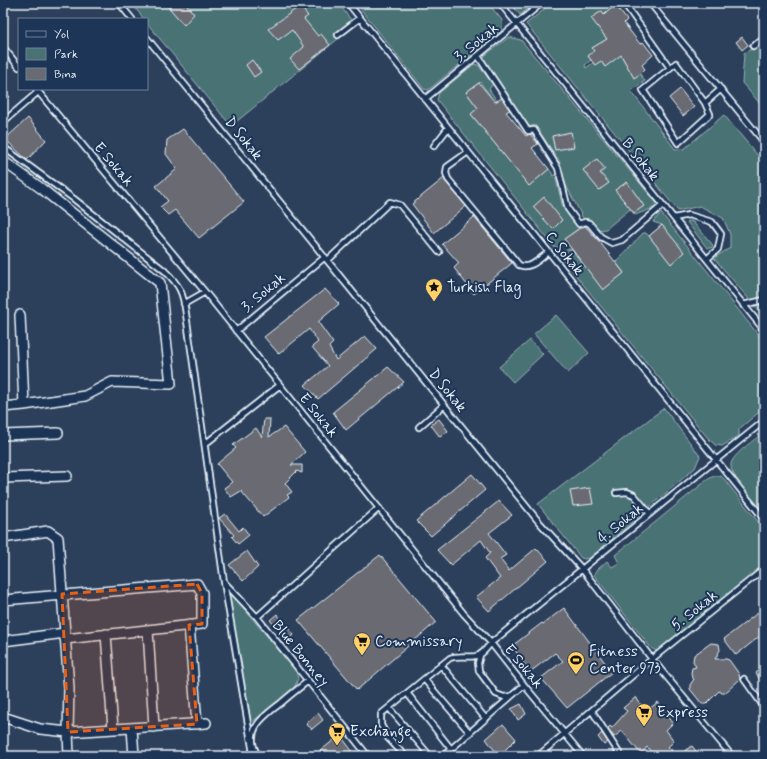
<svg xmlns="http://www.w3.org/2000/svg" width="767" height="759" viewBox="0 0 767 759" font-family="Mynerve,sans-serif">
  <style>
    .green { fill: #4a7275; stroke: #99b2b6 }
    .building { fill: #696b72; stroke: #e8f1f8 }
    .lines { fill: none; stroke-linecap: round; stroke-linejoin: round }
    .lane-casing { stroke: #e8f1f8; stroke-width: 8 }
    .street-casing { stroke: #e8f1f8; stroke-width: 12 }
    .lane { stroke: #1d3557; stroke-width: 4.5 }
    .street { stroke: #1d3557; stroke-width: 9 }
    .marked { fill: #e86118; fill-opacity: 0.2; stroke: #e86118; stroke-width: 3; stroke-dasharray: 8 5; stroke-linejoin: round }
    .labels { text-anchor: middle; stroke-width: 4; stroke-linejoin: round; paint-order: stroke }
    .street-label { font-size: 15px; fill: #e8f1f8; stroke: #1d3557 }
    .poi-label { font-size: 15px; fill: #e8f1f8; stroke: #1d3557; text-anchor: start }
  </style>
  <rect width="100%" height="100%" fill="#2c405c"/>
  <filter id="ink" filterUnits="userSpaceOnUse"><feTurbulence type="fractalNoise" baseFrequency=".025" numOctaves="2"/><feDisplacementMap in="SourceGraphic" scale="8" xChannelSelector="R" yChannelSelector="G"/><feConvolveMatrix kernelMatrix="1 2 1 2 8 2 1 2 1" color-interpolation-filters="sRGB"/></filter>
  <g filter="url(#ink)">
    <path class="green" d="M131,3H338L355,25L231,126L147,23V19H144Z
      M356,3H488L502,20V30L428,90L424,89Z
      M510,3H535L520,15Z
      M552,3H618L604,15L602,11L592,18L611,45L608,47L604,41L592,48L594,51L588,56L591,60L585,65L586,68L594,62L601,61L605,67L622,44V57L634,77L640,74L645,81L631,91L675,149H684L724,115L764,163V317L714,258L730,248V234L723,218L700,206L678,211L526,24Z
      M509,37L521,40L659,206L635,215L630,209L606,229L598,230L592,226L585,222L556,166L560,162L535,125L528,127L485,64L484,56Z
      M764,42V108L742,83L744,53Z
      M474,64L478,65L493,84L489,89L497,101L492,104L489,94L480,82L466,92L478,108L471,114L529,185L549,169L556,179L563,208L579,228L565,239L567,243L555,248L437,100L439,93Z
      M661,213L764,342V408L739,429V436L722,446L715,445L707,437L560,256L559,253L569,249L573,250L603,289L624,273L616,262L643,233H646L649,236L662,225L653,222Z
      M690,221L693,222L712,244L713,246L711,248H707L687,222Z
      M556,315L589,353L568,373L534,334Z
      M530,340L543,354L513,382L499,367Z
      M664,408L700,456L695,468L590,558L585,559L581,558L538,504Z
      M764,432V512C756,502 729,476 731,464C733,454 756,439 764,432Z
      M714,476H721L724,479L764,529V567L659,651H656L651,648L594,575L597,570L607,561L612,567L619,563L615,555L707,480Z
      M226,587L296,671L298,679L294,688L251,723Z"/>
    <path class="building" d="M165,3H185L194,14L184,25Z
      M615,5L627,20L624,23L640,44L643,42L653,55L642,65L645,69L640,74L634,78L621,55L605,67L601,61L595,65L588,56L594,51L592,48L607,39L591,18L602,11L604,15Z
      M300,6L308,16L304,19L318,36L321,34L330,45L299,69L290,59L304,47L292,30L278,40L268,29Z
      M742,37L748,45L742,50L736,42Z
      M252,60L261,72L254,77L246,65Z
      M479,83L495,102L502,98L510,110L506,112L526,136L530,134L538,144L532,148L549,169L529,186L471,114L478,108L466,92Z
      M3,89L10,97L3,104Z
      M680,89L694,107L683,116L669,98Z
      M28,118L46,140L27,160L5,139Z
      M183,129L244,202L199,238L175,210L168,215L160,207L168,201L156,186L177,169L166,154L167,140Z
      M571,132L574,147L555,150L552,136Z
      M597,159L605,169L600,173L609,183L599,190L583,170Z
      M444,178L445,181L466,206L434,233L412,204Z
      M627,182L644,206L634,213L615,190Z
      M544,197L562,220L553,229L533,207Z
      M474,217L512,263L474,294L454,268L459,263L442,244Z
      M662,225L684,252L671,264L649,236Z
      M585,226L598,240L624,273L603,290L564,239L580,228Z
      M325,289L339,304L318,322L333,343L329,347L336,360L365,336L377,349L318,399L305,385L328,366L312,347L318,342L309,329L279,354L264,337Z
      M388,367L404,382L346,430L333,412Z
      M264,419H270L269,437L284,427L305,452L291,465H302V473L297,471L285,483L292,492L287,495L289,497L263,517L241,491L231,497L224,488L232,482L217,464L236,448L233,445L256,428L262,437Z
      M439,419L448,431L440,437L431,425Z
      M472,474L485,490L431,536L416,521Z
      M590,488L593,504L573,506L570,491Z
      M499,501L512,515L489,533L506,555L500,559L509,571L536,548L548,561L489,611L476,597L500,578L485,558L490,553L481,540L451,565L437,550Z
      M225,514L239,531L243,527L249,535L238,544L232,537L234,535L219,518Z
      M247,551L258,567L243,581L229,565Z
      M380,555L436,622L357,690L298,620Z
      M564,608L612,672L567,708L541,678L563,661L555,653L530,672L512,646L542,623L543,624Z
      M764,608V633L736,655L724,639Z
      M277,614L294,635L286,639L270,620Z
      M711,643L719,644L720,650L715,659H726L729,660L739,674L740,679L725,693H722L719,691L706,704H702L690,689V685L694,679L692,677L691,673L692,668L696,667L693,661L694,655Z
      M764,666V687L756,673Z
      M636,697L645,712L658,702L673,723L666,730L674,741L668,747L672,750L666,756H664L660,752L655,756L647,747L641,754L622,731L614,737L608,728L610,726L612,728L627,711L623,708Z
      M521,704L526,714L518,720L511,709Z
      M318,713L323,720L312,729L306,724Z
      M503,724L516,739L499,756L486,739Z
      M602,733L608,742L604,745L598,737Z
      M340,735L356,756H314Z
      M692,746L700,756H677Z"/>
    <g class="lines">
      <g class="lane-casing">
        <path id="lane" d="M119,3L132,19
          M348,3L764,519
          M500,3L764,330
          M624,3L670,68
          M650,3L764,142
          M338,35L360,18
          M147,38L539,522L582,569L652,659L732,756
          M753,46L764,39
          M3,47L19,67
          M478,56L528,131L534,130L558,168L568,209L579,224L585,222L589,223L601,237L612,243L622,240L663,205
          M36,89L205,292L464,614L491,643L524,685L583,756
          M425,99L542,3
          M705,103L710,114L678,143L643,90L676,63L705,103L721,89
          M3,122L38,92
          M434,146L448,128
          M3,147L74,199L165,271C180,286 183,292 186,314L224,582L257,617
          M468,152L447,167L446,173L448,179L519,265C531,270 540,258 549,252
          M674,218L689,215L712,222L721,234L718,249L707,259
          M328,260L390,202L400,205L439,252
          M184,304L205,292
          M743,305L764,300
          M236,331L325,257
          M419,427L444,405
          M205,444L280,385
          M616,493L627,492L634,495L650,514
          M224,582L250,736L252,747L253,756
          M480,655L478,663L479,671L496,694L504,697L511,696
          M441,665L486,719
          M424,679L470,733
          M744,679L764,707
          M407,693L451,749
          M389,708L430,756
          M592,711L621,756
          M258,756C243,731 262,717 281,703C290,695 299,688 308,681
          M368,756L257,617L379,508
          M405,756L388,738L381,725V714L450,658C460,654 471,659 479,655C484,653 488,646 491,643L764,421
          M443,756L524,685
          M538,756L652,659L764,569"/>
      </g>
      <g class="street-casing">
        <path id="street" d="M3,161L42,189L160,283L171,384L112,382L85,396L24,405L3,407
          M20,315L24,405
          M3,435L58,433
          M3,478L67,476
          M3,538L48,531L58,538L69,688L68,732L69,756
          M3,600L197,584L202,593V624L65,639
          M189,625L197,724
          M148,630L154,727
          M106,634L113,729
          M3,641L65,633
          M3,717L40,729L68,732L206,723
          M132,728L134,756"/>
      </g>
      <use href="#lane" class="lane"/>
      <use href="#street" class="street"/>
    </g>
  </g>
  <path class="marked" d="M197,584L202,593V624L189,625L197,724L68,732L62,594Z"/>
  <defs>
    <g id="sight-pin" transform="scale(0.9)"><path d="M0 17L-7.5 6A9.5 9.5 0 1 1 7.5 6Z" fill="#ffd166" stroke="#1d3557"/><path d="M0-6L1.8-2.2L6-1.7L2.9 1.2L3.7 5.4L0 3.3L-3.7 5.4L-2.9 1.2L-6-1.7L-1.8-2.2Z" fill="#111"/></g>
    <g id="supermarket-pin" transform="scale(0.9)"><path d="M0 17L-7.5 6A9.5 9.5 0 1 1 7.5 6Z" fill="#ffd166" stroke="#1d3557"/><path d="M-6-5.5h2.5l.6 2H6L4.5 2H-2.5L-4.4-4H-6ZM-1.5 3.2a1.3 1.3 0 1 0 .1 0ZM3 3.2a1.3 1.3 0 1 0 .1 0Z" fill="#111"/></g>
    <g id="stadium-pin" transform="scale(0.9)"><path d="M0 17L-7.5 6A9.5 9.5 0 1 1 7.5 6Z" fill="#ffd166" stroke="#1d3557"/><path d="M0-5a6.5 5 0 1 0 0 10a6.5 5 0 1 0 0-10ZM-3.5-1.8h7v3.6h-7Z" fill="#111"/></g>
  </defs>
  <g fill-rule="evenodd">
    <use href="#sight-pin" x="434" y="287"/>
    <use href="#supermarket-pin" x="362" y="641"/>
    <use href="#stadium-pin" x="576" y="660"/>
    <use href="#supermarket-pin" x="644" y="712"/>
    <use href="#supermarket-pin" x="337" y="731"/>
  </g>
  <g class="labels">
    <g class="street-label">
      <text transform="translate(476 42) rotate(-39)" y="5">3. Sokak</text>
      <text transform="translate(244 138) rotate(51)" y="5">D Sokak</text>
      <text transform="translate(641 159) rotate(51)" y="5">B Sokak</text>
      <text transform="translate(114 164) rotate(50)" y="5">E Sokak</text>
      <text transform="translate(565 253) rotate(51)" y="5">C Sokak</text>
      <text transform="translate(263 292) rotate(-40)" y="5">3. Sokak</text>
      <text transform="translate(448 390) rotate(51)" y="5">D Sokak</text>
      <text transform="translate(319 415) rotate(51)" y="5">E Sokak</text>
      <text transform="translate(620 523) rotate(-39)" y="5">4. Sokak</text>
      <text transform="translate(694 610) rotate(-39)" y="5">5. Sokak</text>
      <text transform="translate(301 653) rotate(51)" y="5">Blue Bonney</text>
      <text transform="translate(524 666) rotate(51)" y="5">E Sokak</text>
    </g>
    <g class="poi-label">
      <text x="447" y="292">Turkish Flag</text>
      <text x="375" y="646">Commissary</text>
      <text x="589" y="656">Fitness<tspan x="589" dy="17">Center 973</tspan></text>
      <text x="657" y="717">Express</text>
      <text x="350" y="736">Exchange</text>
    </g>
  </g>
  <rect width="767" height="759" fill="none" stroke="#1d3557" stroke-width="16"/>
  <rect x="8" y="8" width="751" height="743" fill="none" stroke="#e8f1f8" stroke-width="1.5" filter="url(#ink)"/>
  <rect x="18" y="18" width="130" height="72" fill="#1d3557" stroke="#6e8097"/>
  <rect x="26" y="31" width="20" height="6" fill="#1d3557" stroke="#6e8097"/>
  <text x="54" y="38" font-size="12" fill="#e8f1f8">Yol</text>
  <rect x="26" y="48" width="20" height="12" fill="#4a7275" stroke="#6e8097"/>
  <text x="54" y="58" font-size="12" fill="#e8f1f8">Park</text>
  <rect x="26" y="68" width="20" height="12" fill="#696b72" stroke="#6e8097"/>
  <text x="54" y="78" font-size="12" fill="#e8f1f8">Bina</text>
</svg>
